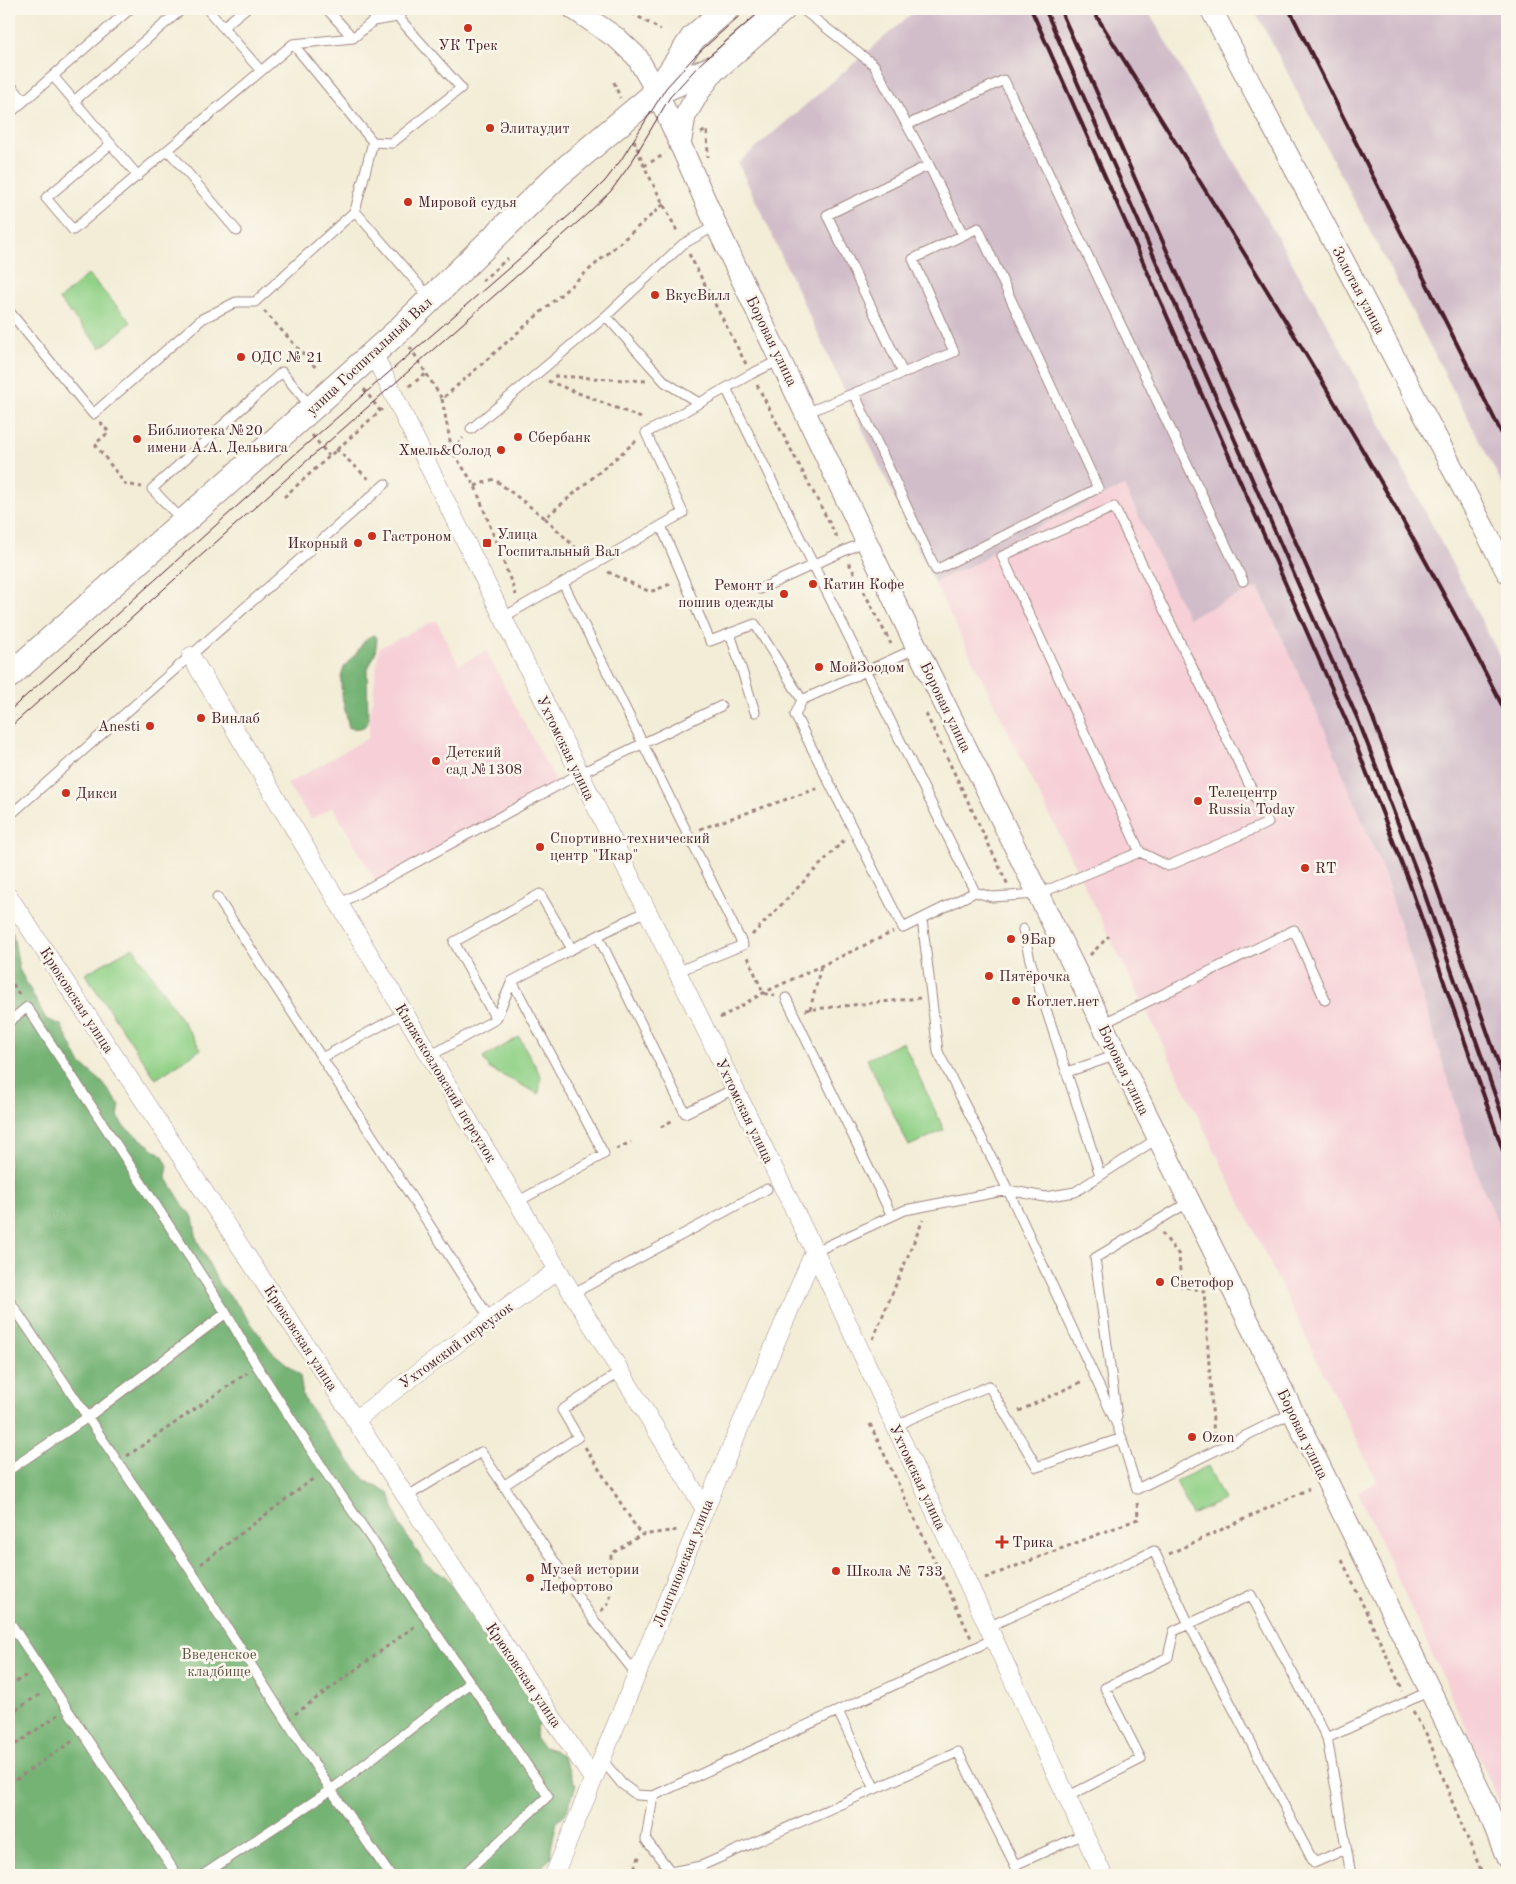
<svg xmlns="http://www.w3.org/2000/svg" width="1516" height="1884" viewBox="0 0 1516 1884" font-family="'Old Standard TT',serif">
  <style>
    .built { fill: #f6cfd7 }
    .industrial { fill: #d1bdc9 }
    .green { fill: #91d187; stroke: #6e7859 }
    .forest { fill: #74b374; stroke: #5f6950 }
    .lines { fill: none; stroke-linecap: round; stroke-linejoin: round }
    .service-casing { stroke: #9e8681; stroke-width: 11 }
    .minor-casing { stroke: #9e8681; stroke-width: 19 }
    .tertiary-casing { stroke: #9e8681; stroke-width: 23 }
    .secondary-casing { stroke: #9e8681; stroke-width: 27 }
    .path { stroke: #9e8681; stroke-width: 3; stroke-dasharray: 4 4; stroke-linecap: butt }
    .service { stroke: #fff; stroke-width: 9 }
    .minor { stroke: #fff; stroke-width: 18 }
    .tertiary { stroke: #fff; stroke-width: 21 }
    .secondary { stroke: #fff; stroke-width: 25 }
    .tram { stroke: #4a1f2b; stroke-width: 1 }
    .rail { stroke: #4a1f2b; stroke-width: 4 }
    .poi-dot { fill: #c8321e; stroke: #fbf7ec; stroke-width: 2 }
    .labels { text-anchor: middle; stroke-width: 5; stroke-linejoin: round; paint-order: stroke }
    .poi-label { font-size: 15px; fill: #4a1f2b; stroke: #fbf7ec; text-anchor: start }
    .street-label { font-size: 15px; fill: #4a1f2b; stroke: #fbf7ec }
    .park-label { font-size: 15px; fill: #5f5447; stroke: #fbf7ec }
  </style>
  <rect width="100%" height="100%" fill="#fbf7ec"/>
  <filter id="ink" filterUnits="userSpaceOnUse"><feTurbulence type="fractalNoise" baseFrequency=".02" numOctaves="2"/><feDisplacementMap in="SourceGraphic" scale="10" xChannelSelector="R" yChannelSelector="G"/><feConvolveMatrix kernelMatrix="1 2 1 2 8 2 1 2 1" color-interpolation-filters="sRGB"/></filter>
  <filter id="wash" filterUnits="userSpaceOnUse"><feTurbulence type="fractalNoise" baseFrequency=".0096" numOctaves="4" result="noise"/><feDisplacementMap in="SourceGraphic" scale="20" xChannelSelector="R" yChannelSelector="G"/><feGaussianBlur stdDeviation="1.12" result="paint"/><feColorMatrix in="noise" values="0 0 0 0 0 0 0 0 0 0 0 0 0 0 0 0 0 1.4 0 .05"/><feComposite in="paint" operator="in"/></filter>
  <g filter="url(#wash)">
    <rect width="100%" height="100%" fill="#f3edd7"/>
    <path class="built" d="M1125,486L1188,618L1258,587L1323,726L1385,876L1478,1177L1507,1244V1818L1358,1492L1377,1482L1148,1014L934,582L983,560L1000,545Z
      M436,620L459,665L486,651L561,791L379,887L333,807L311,819L287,784L368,738L379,648Z"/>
    <path class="industrial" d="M917,9H1147L1339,345L1507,670V1244L1478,1177L1385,876L1323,726L1258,587L1188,618L1124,486L1000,545L983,560L934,582L738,163Z
      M1254,9H1507V493Z"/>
    <path class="green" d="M88,274L131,322L101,348L59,300Z
      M133,947L201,1049L156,1079L85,974Z
      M519,1037L541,1076L539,1094L490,1069L483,1058Z
      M903,1042L944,1130L909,1146L867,1059Z
      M1208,1466L1224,1500L1192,1515L1176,1481Z"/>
    <path class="forest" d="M374,635L377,639L375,654L367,671L368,721C365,729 358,729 349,728C346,713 337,684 343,670C345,663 354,657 358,651C362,644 366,637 374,635Z
      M9,927L13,934L19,969L46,1019L61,1025L80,1063L102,1082L120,1105L118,1116L123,1126L163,1156L168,1166L166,1177L185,1208L193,1217L197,1240L219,1284L237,1304L271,1351L300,1375L303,1397L331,1439L366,1481L389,1493L400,1526L427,1566L446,1577L475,1622L505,1661L544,1718L537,1727L535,1738L544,1747L554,1750L563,1757L576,1786L566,1813L557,1822L551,1848V1858L533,1875H9Z"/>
  </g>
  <g filter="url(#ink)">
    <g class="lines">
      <g class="service-casing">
        <path id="service" d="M207,9L261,71
          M327,9L353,38
          M802,9L874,65L929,165L827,215L903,373
          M223,27L245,9
          M53,76L138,176
          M9,83L24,101
          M74,101L182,9
          M9,114L130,9
          M907,125L1004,80L1243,581
          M373,142L293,44L353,38L373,21L398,17
          M111,144L46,198L73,230L293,44
          M168,150L237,231
          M929,165L963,235
          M355,211L430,298
          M9,311L93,414L202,319L236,302H255L355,211L373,142L392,143L461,88L398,17L406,9
          M606,316L683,244L715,226
          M726,388L975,892
          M806,413L954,352L913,259L978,228L1098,488L936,570L854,393
          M471,429L606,316L665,382L699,403
          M182,520L152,489L282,372L310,406
          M661,526L710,641L755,624L802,700
          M563,583L743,945L676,972
          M760,589L866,541
          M502,618L683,513L646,433L751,374L780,360
          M730,633L755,712
          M917,648L802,700L795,715L903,928L975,892L992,897L1038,894L1140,852L1168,866L1268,823L1114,507L1002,556L1140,852
          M9,816L385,484
          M217,897L322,1058
          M339,904L579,774L721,706
          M922,919L938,1052L1008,1190L1118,1427L1137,1489L1292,1413
          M1023,929L1030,960L1100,1175
          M598,936L685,1113L734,1089
          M512,981L604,1154L517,1202
          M786,998L892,1216
          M404,1013L322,1058L490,1319
          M496,1019L512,981L572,949
          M9,1022L27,1007L226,1313L257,1366L324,1470L548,1796L463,1875
          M1102,1024L1294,930L1325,1000
          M430,1056L496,1019L454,942L540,894L572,949L646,911
          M1067,1072L1117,1055
          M814,1252L905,1210L1008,1190L1045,1197L1075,1192L1158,1138
          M572,1294L767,1189
          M9,1300L191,1571L331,1790L390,1875
          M1117,1417L1095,1258L1189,1202
          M896,1427L910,1419L989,1386L1037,1467L1122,1438
          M9,1470L88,1417L226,1313
          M503,1486L578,1437L562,1410L620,1372
          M406,1497L481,1452L593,1619L637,1675
          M9,1621L177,1875
          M988,1627L1154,1551L1189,1624L1314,1863L1346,1849
          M838,1711L875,1789
          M1327,1738L1351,1875
          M602,1760L622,1784L637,1795L653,1796L994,1639
          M653,1796L646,1840L671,1872L701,1866L958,1752L1015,1865L1084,1834
          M1067,1797L1141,1759L1105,1688L1168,1657L1174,1631L1251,1595L1327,1738L1430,1691
          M1015,1865L1019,1875
          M203,1875L331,1790L470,1683"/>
      </g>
      <g class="minor-casing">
        <path id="minor" d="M373,353L812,1246L1103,1875
          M191,656L558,1270L705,1509
          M9,897L593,1779
          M355,1420L490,1319L558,1270
          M554,1875L705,1509L814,1252"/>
      </g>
      <g class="tertiary-casing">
        <path id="tertiary" d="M574,9L618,39L637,57L657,92L716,225L917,648L1485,1802L1507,1858
          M1211,9L1507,572
          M680,145L685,116L699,92L718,66"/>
      </g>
      <g class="secondary-casing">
        <path id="secondary" d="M657,92L693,38L726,9
          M9,676L312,408L398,331L557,176L657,92L718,66L783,9"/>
      </g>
      <path class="path" d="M625,9L661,30
        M614,82L620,98
        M701,133L707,130L708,157
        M634,140L644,166L678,233
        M644,166L665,154
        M689,254L746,364
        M482,281L508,258
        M264,311L317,369
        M410,347L442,399L664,204
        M554,376L647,381
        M548,381L644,419
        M757,385L839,541
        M409,386L426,374
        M364,389L380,411
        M442,399L452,451L475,486L516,595
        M100,422L109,432L95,444L125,484L142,487
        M312,435L329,456
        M336,449L371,481
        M452,451L463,438
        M475,486L494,479L545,518L636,441
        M284,497L382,409
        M545,518L584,556
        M849,563L891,644
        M608,572L650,592L673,583
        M926,714L1008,885
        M700,829L819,788
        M752,935L845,839
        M1090,955L1109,936
        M748,957L763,993L775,996
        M9,977L21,998
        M805,1010L920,998
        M810,1010L821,966
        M720,1018L763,993L893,932
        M661,1127L675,1119
        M616,1149L631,1142
        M1162,1233L1179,1255L1181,1286L1204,1291L1214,1437
        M873,1339L923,1220
        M1019,1411L1083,1381
        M870,1424L971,1638
        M585,1447L641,1535
        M127,1456L247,1373
        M1169,1554L1309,1489
        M1342,1560L1403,1691
        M201,1564L314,1478
        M985,1578L1138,1519L1137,1500
        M601,1611L610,1602L611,1554L641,1535L678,1530
        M9,1686L30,1673
        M1413,1712L1428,1737L1453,1804L1483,1875
        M9,1714L42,1693
        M295,1714L415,1626
        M9,1749L58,1715
        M9,1784L74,1740
        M631,1875L641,1853"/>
      <use href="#service" class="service"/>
      <use href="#minor" class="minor"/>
      <use href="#tertiary" class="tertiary"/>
      <use href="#secondary" class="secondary"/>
      <path class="tram" d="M9,711L293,456L581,205L605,181L621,160L666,88L695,56L747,9
        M9,728L302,465L587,214L611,191L631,163L670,97L701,63L763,9"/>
      <path class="rail" d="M1031,9L1349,727L1409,882L1507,1162
        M1045,9L1359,722L1419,878L1507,1129
        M1060,9L1369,708L1432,874L1507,1088
        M1092,9C1237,241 1384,471 1507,715
        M1289,9L1507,444"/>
    </g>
  </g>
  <g class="poi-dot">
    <circle cx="468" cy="28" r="5"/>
    <circle cx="490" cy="128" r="5"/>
    <circle cx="408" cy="202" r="5"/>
    <circle cx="655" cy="295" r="5"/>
    <circle cx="241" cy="357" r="5"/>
    <circle cx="518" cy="437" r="5"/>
    <circle cx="137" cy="439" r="5"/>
    <circle cx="501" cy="450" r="5"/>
    <circle cx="372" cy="536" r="5"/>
    <circle cx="358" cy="543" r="5"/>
    <rect x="482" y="538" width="10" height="10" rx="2.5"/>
    <circle cx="813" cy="584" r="5"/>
    <circle cx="784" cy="594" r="5"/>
    <circle cx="819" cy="667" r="5"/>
    <circle cx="201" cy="718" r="5"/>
    <circle cx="150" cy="726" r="5"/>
    <circle cx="436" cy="761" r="5"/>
    <circle cx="66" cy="793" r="5"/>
    <circle cx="1198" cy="801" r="5"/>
    <circle cx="540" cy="847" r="5"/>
    <circle cx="1305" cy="868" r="5"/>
    <circle cx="1011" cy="939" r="5"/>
    <circle cx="989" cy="976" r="5"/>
    <circle cx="1016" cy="1001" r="5"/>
    <circle cx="1160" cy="1282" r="5"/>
    <circle cx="1192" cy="1437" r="5"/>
    <path d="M999.5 1534.5h5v5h5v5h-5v5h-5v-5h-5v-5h5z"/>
    <circle cx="836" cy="1571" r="5"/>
    <circle cx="530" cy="1578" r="5"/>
  </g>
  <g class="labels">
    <g class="poi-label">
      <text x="468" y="50" text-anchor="middle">УК Трек</text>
      <text x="500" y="133">Элитаудит</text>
      <text x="418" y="207">Мировой судья</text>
      <text x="665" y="300">ВкусВилл</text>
      <text x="251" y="362">ОДС № 21</text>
      <text x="147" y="435">Библиотека №20<tspan x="147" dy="17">имени А.А. Дельвига</tspan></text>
      <text x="528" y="442">Сбербанк</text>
      <text x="491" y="455" text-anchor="end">Хмель&amp;Солод</text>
      <text x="497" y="539">Улица<tspan x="497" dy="17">Госпитальный Вал</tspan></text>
      <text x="382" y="541">Гастроном</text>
      <text x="348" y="548" text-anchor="end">Икорный</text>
      <text x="823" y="589">Катин Кофе</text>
      <text x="774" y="590" text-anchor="end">Ремонт и<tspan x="774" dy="17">пошив одежды</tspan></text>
      <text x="829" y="672">МойЗоодом</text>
      <text x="211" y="723">Винлаб</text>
      <text x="140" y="731" text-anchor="end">Anesti</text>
      <text x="446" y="757">Детский<tspan x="446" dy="17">сад №1308</tspan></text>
      <text x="1208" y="797">Телецентр<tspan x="1208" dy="17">Russia Today</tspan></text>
      <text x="76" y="798">Дикси</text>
      <text x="550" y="843">Спортивно-технический<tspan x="550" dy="17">центр "Икар"</tspan></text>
      <text x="1315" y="873">RT</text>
      <text x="1021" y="944">9Бар</text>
      <text x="999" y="981">Пятёрочка</text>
      <text x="1026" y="1006">Котлет.нет</text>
      <text x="1170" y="1287">Светофор</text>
      <text x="1202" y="1442">Ozon</text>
      <text x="1012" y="1547">Трика</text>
      <text x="540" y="1574">Музей истории<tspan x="540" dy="17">Лефортово</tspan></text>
      <text x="846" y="1576">Школа № 733</text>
    </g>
    <g class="street-label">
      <text transform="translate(1359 290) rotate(62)" y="5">Золотая улица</text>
      <text transform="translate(772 341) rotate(64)" y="5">Боровая улица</text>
      <text transform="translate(369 356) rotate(-43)" y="5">улица Госпитальный Вал</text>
      <text transform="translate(946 707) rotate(64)" y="5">Боровая улица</text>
      <text transform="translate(566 748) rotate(64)" y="5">Ухтомская улица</text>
      <text transform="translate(77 1000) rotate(57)" y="5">Крюковская улица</text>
      <text transform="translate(1124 1070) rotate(64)" y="5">Боровая улица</text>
      <text transform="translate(446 1083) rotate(59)" y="5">Княжекозловский переулок</text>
      <text transform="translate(745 1111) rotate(64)" y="5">Ухтомская улица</text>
      <text transform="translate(301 1338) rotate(57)" y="5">Крюковская улица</text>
      <text transform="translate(456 1345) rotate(-36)" y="5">Ухтомский переулок</text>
      <text transform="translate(1303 1434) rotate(64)" y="5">Боровая улица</text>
      <text transform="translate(918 1477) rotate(65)" y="5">Ухтомская улица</text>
      <text transform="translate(683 1563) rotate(-68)" y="5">Лонгиновская улица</text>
      <text transform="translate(524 1675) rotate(56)" y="5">Крюковская улица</text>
    </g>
    <g class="park-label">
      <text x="219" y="1659">Введенское<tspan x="219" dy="17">кладбище</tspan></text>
    </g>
  </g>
  <rect width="1516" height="1884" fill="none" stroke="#fbf7ec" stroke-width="30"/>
</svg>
